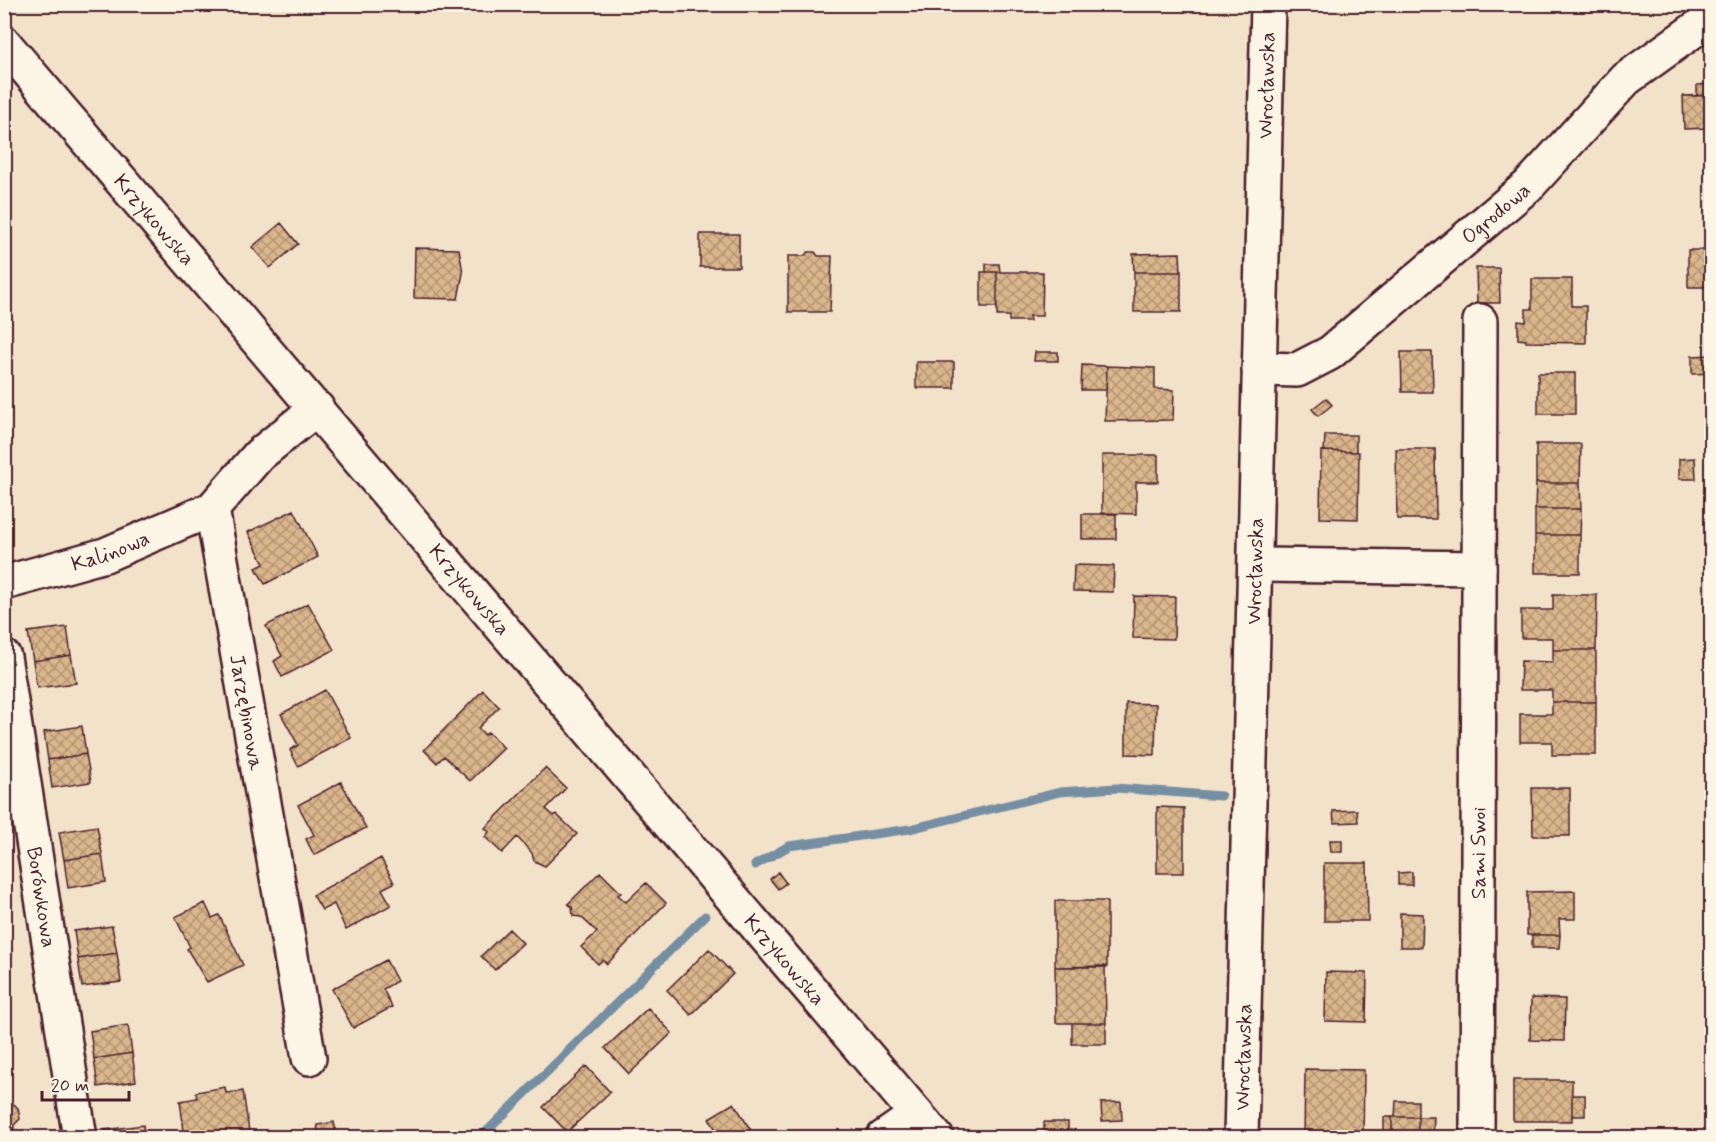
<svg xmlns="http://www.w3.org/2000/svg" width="1716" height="1142" viewBox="0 0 1716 1142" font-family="Mynerve,sans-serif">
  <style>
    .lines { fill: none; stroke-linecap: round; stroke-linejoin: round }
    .stream { stroke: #748ea2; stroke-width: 9 }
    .building { fill: url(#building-cross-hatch); stroke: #4a1f2b; stroke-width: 1.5 }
    .minor-casing { stroke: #4a1f2b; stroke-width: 38 }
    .minor { stroke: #fcf5e5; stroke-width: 33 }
    .labels { text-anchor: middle; stroke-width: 5; stroke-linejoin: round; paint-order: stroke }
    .street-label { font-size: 21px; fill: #4a1f2b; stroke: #fcf5e5 }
  </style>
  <defs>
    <pattern id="building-cross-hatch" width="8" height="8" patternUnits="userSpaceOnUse" patternTransform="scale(1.5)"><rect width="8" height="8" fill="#dab68c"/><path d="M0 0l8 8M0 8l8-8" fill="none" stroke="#b39373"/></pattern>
  </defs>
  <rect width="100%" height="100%" fill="#f2e2ca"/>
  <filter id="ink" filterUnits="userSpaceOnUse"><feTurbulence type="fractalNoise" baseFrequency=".0167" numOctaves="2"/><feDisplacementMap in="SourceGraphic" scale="12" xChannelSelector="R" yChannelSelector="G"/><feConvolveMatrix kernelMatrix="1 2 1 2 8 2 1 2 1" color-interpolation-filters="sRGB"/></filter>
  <g filter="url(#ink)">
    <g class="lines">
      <path class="stream" d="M755,865L789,846L910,829L1060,792L1116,788L1221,796
        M480,1138L705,916"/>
    </g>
    <path class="building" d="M1712,84V95L1697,96V85Z
      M1712,95V128L1684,129L1683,96Z
      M281,223L298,244L270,268L252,247Z
      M700,234H739V267H700Z
      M415,248L459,249L463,273L458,299L414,298Z
      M1688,250H1712V287H1688Z
      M808,252H815L818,256H832L830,312H788V256H804Z
      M1180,253L1181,272H1134L1133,254Z
      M986,264H999L1000,272H986Z
      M1476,268H1499L1500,303H1477Z
      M981,272H997V307H981Z
      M997,272H1043L1042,316H1029L1030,321H1009V316H997Z
      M1134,272H1181V312H1134Z
      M1532,279H1572V306H1586V343L1526,342V340L1518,339V321L1526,322V309H1532Z
      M1035,352H1058V361H1034Z
      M1401,352H1432L1433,392H1402Z
      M1712,355V373L1692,374V356Z
      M916,362H954V388H916Z
      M1082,365L1107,366L1106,390H1081Z
      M1107,366L1155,368V389L1174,390L1173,420L1105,421Z
      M1538,373H1575V414H1538Z
      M1326,398L1332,405L1318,416L1312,409Z
      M1325,435H1356V452L1324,451Z
      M1536,444H1581L1580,483H1536Z
      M1396,449H1435L1436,519H1397Z
      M1321,451L1359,452L1358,519L1320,518Z
      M1102,455H1158V482H1136V514L1102,513Z
      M1695,458L1696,479H1679V459Z
      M1536,483H1580L1581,509H1535Z
      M1535,509H1581L1580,535H1535Z
      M294,510L318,557L265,584L256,568L264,564L248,532Z
      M1082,514H1116V539H1082Z
      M1535,535H1580V573H1535Z
      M1074,565L1114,566L1113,592L1073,591Z
      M1553,595H1597L1596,650H1553V638H1521V610H1553Z
      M1134,596L1175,597L1174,639L1133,638Z
      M308,603L334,650L282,677L274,661L282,656L266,626Z
      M67,627L71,655L33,661L28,632Z
      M1553,650H1596V702H1552V690H1520L1521,661L1553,662Z
      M71,655L76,683L37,688L33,661Z
      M325,690L351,738L298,766L290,750L298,745L281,714Z
      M483,690L499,707L478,728L485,735L488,732L504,748L470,781L444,756L437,763L424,750Z
      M1552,702H1596V755H1552V742H1520V714H1552Z
      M1126,703L1156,704L1155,755L1126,754Z
      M82,726L86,754L48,760L44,732Z
      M86,754L91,782L52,788L48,760Z
      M545,768L566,788L546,809L554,816L556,814L577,834L545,866L534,861L532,853L517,837L502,853L485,837L489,832L485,828Z
      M341,782L366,828L314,855L306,839L314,835L298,805Z
      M1532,788H1570V836H1533Z
      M1157,807L1184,808V873H1157Z
      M1357,810L1358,822L1334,823L1333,811Z
      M97,826L102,854L64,860L59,832Z
      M1330,840H1342V852H1331Z
      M102,854L106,882L68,888L64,860Z
      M381,858L394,883L382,889L391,905L346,930L334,904L322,910L313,895Z
      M1324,863H1367L1368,921H1324Z
      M600,872L621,893L618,895L626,902L646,883L666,903L607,964L603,960L598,964L581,947L597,932L581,917L573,916L572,907L568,904Z
      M778,872L786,883L778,889L770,879Z
      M1412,872V885H1398V873Z
      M1575,891V919H1559L1560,935H1527V892Z
      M1055,901H1107V967H1055Z
      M205,903L212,918L219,915L243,965L207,982L187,949L190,947L175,917Z
      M1400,913L1423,914L1422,947H1400Z
      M112,926L117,953L78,959L74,931Z
      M509,929L523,943L495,970L481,956Z
      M1532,935H1560L1559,948H1532Z
      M709,949L733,974L691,1015L667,990Z
      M117,953L121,982L82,987L78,959Z
      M386,960L397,981L383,989L392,1007L353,1028L332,989Z
      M1105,966L1106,1023H1056L1055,967Z
      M1326,972L1367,973L1366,1022L1325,1021Z
      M1531,998L1565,999L1564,1041L1530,1040Z
      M648,1008L672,1033L629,1074L605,1048Z
      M1072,1023H1106V1044H1072Z
      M128,1025L132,1053L94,1059L90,1031Z
      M132,1053L136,1081L98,1087L94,1059Z
      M586,1066L610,1092L567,1132L543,1107Z
      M1305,1069L1364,1070L1363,1138H1304Z
      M1513,1080H1572V1121H1513Z
      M225,1087L226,1093L243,1091L250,1138H185L180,1101L197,1098L196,1092Z
      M4,1091L6,1101H10L11,1105L14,1104L18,1108L20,1119L14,1125V1129H11L12,1138H4Z
      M1572,1095H1585V1116H1572Z
      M1396,1101H1418V1117H1395Z
      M1121,1102L1122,1120L1102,1121L1101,1103Z
      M734,1103L755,1137V1138H721L709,1118Z
      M1384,1117H1392V1133H1384Z
      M1392,1117H1418V1138H1392Z
      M1418,1117H1434L1433,1138H1418Z
      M334,1122L337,1138H319L317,1125Z
      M1044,1122H1068V1136L1044,1137Z
      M143,1125L145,1138H106L105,1130Z
      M377,1129L378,1138H348V1135Z"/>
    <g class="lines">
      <g class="minor-casing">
        <g id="minor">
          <path id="s1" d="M4,43L937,1138"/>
          <path id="s2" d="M1259,369L1297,370L1330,353L1529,185L1626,79L1712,17"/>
          <path d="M1255,565L1479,568"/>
          <path id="s3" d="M4,583L105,555L212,509"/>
          <path id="s4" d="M4,657L80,1138"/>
          <path d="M309,1058L212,509L259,455L317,408"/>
          <path d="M883,1138L916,1115"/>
          <path id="s5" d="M1241,1138L1268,4"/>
          <path id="s6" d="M1477,1138L1480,321"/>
        </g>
      </g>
      <use href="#minor" class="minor"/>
    </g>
  </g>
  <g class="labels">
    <g class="street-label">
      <text dy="7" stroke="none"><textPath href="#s5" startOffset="1053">Wrocławska</textPath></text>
      <text dy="7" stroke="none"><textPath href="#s2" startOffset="292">Ogrodowa</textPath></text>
      <text dy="7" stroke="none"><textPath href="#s1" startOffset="232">Krzykowska</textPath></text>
      <text dy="7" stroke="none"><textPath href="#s3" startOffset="111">Kalinowa</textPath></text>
      <text dy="7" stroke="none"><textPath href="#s5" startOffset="567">Wrocławska</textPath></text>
      <text dy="7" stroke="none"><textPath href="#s1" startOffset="718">Krzykowska</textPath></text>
      <text transform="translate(247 712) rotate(80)" y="7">Jarzębinowa</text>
      <text dy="7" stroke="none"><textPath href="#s6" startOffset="285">Sami Swoi</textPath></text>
      <text dy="7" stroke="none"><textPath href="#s4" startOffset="243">Borówkowa</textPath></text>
      <text dy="7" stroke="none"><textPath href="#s1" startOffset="1204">Krzykowska</textPath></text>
      <text dy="7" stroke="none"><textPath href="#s5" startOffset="81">Wrocławska</textPath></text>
    </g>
  </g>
  <rect width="1716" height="1142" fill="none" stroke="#fcf5e5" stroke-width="24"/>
  <rect x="12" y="12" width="1692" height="1118" fill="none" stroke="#4a1f2b" stroke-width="2" filter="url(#ink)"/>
  <path d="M42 1091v9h87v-9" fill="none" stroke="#4a1f2b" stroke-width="3"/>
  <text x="51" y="1091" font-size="18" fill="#4a1f2b" stroke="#fcf5e5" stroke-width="4.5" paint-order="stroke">20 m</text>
</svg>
